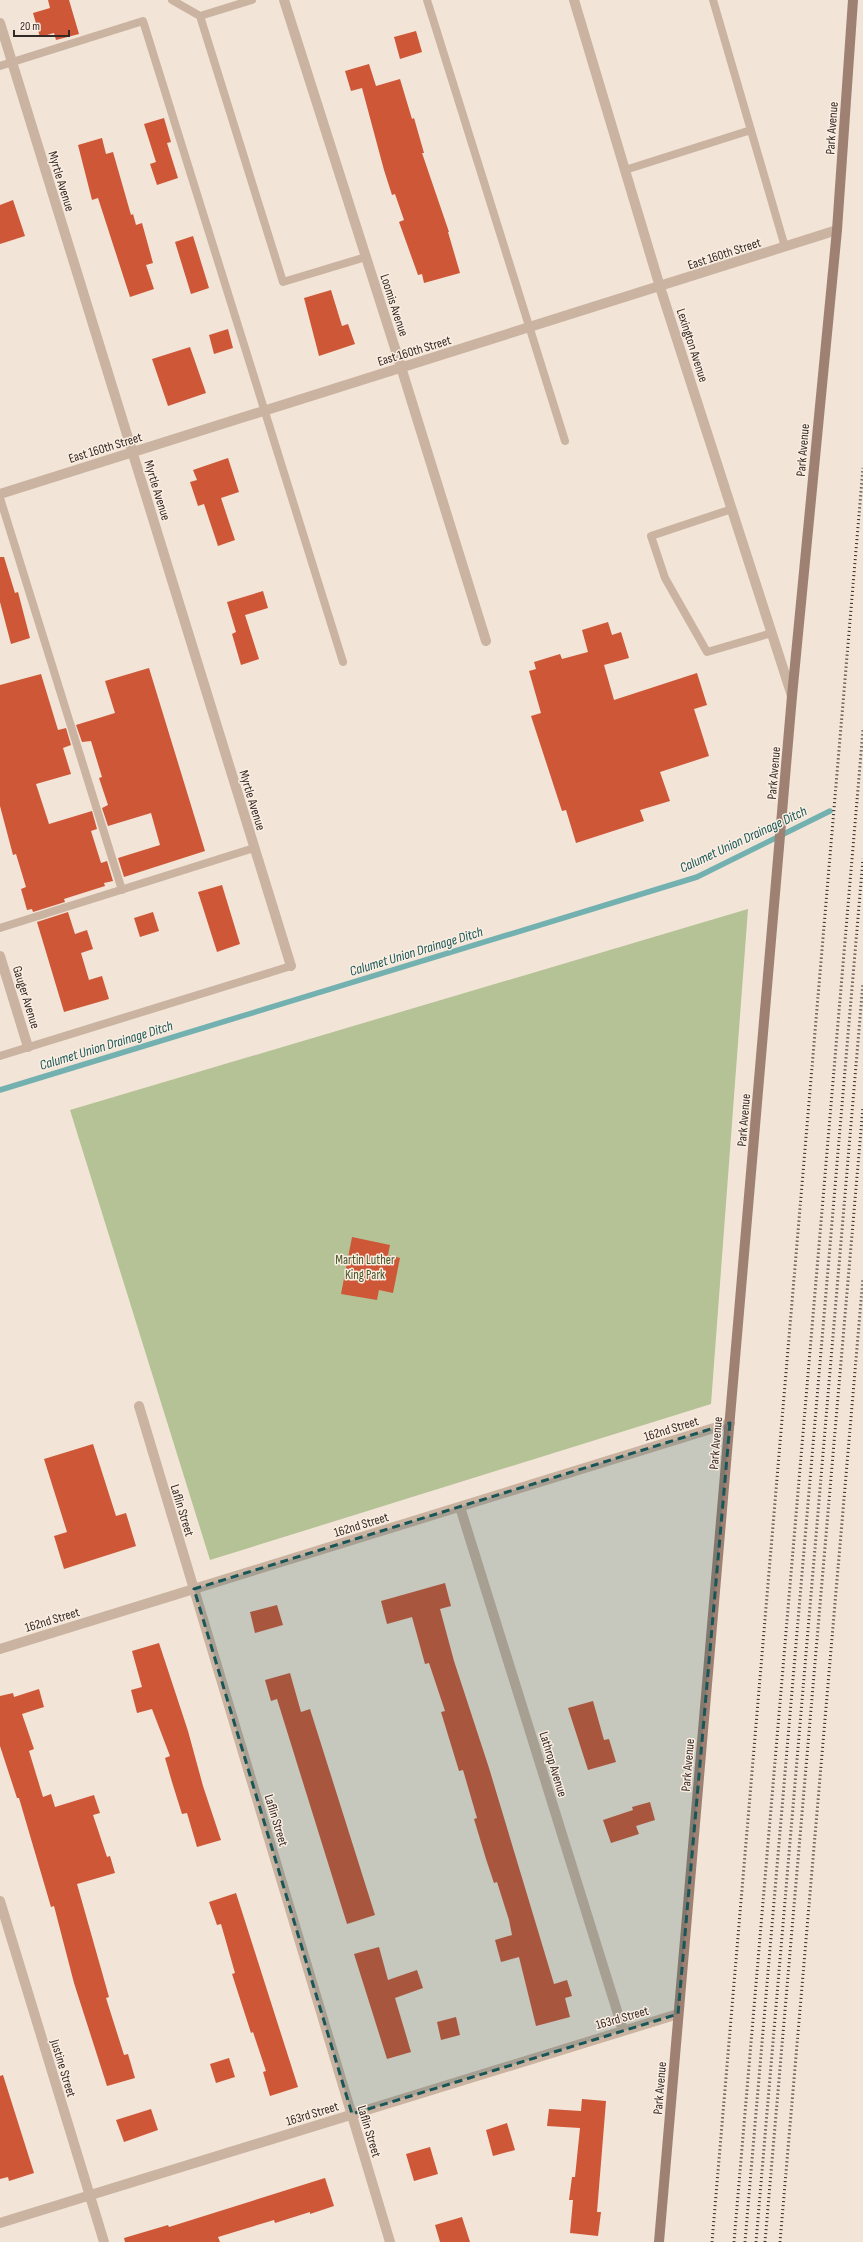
<svg xmlns="http://www.w3.org/2000/svg" width="863" height="2242" viewBox="0 0 863 2242" font-family="'Sofia Sans Condensed',sans-serif">
  <style>
    .green { fill: #b4c295 }
    .lines { fill: none; stroke-linecap: round; stroke-linejoin: round }
    .stream { stroke: #73b1b1; stroke-width: 5.5 }
    .building { fill: #ce5738 }
    .lane { stroke: #cbb3a1; stroke-width: 8 }
    .street { stroke: #cbb3a1; stroke-width: 10 }
    .secondary { stroke: #9e8173; stroke-width: 10 }
    .rail { stroke: #352925; stroke-width: 3; stroke-dasharray: 1 3; stroke-linecap: butt }
    .marked { fill: #185658; fill-opacity: 0.2; stroke: #185658; stroke-width: 3; stroke-dasharray: 8 5; stroke-linejoin: round }
    .labels { text-anchor: middle; stroke-width: 3; stroke-linejoin: round; paint-order: stroke }
    .street-label { font-size: 13px; fill: #352925; stroke: #faeee2 }
    .park-label { font-size: 13px; fill: #455427; stroke: #faeee2 }
    .water-label { font-size: 14px; font-style: italic; fill: #185658; stroke: #faeee2 }
  </style>
  <rect width="100%" height="100%" fill="#f2e4d6"/>
  <path class="green" d="M748,909L711,1404L210,1560L70,1110Z"/>
  <g class="lines">
    <path class="stream" d="M0,1090L697,877L830,811"/>
  </g>
  <path class="building" d="M48,0H69L79,34L56,40L54,33L40,37L33,13L50,8Z
    M416,31L422,52L400,59L394,37Z
    M369,64L376,86L400,79L412,119L414,118L424,153H422L449,232H448L460,273L424,283L422,274L418,275L399,222L404,220L395,194L392,195L384,170L362,88L351,91L345,71Z
    M164,118L171,142L167,143L178,178L157,185L150,164L156,162L144,124Z
    M102,138L106,154L113,152L131,215L133,214L136,225L142,223L153,263L146,265L154,289L130,297L98,198L92,200L78,145Z
    M13,200L25,236L0,244V205Z
    M193,236L209,288L191,294L175,242Z
    M331,290L342,326L348,324L355,344L319,356L304,298Z
    M228,329L233,348L214,354L209,335Z
    M190,347L206,393L168,406L152,359Z
    M228,458L239,492L221,498L235,540L218,546L204,504L198,506L190,482L197,480L193,470Z
    M0,557H4L15,593L18,592L30,638L11,644L0,602Z
    M263,591L268,608L245,615L259,659L241,665L232,634L236,632L227,602Z
    M608,622L612,635L621,632L629,658L604,665L614,700L697,673L707,705L694,709L709,756L660,772L670,801L640,810L644,821L576,843L566,810L562,811L531,716L541,713L529,671L536,669L534,662L560,654L562,659L588,652L582,630Z
    M149,668L205,851L124,877L118,858L160,845L151,813L108,826L102,808L108,805L99,778L102,777L91,741L82,742L76,725L115,713L105,681Z
    M41,674L58,730L66,728L71,745L63,748L71,774L36,784L49,824L92,811L97,829L91,831L101,863L107,861L113,881L104,883L105,886L67,898L64,899L65,902L33,912L32,909L27,910L21,889L26,887L16,854L13,855L0,806V685Z
    M222,885L240,944L217,952L198,892Z
    M68,912L75,934L87,930L93,949L81,953L89,980L102,976L109,999L64,1012L37,922Z
    M153,912L159,931L140,937L134,918Z
    M352,1237L390,1245L388,1255L400,1258L393,1293L379,1290L377,1300L341,1294Z
    M93,1444L116,1516L126,1513L136,1546L64,1569L54,1536L67,1532L44,1459Z
    M445,1583L451,1606L440,1609L454,1661L489,1768L554,1984L567,1980L572,1996L565,1998L570,2017L536,2026L519,1957L501,1962L495,1940L512,1935L509,1920L497,1882L494,1883L486,1859L474,1819L477,1818L463,1770L459,1771L441,1712L445,1711L429,1663L425,1664L412,1617L387,1624L381,1601Z
    M277,1605L283,1625L255,1633L250,1612Z
    M159,1643L188,1731L203,1786L221,1840L197,1847L187,1813L182,1814L172,1782L165,1758L170,1756L152,1709L137,1713L131,1690L142,1687L132,1651Z
    M290,1673L301,1712L310,1709L375,1915L347,1924L277,1699L271,1701L265,1680Z
    M39,1689L44,1707L22,1714L34,1749L29,1751L43,1797L51,1794L55,1807L94,1795L100,1813L93,1815L107,1857L110,1856L115,1873L77,1884L109,1997L106,1998L124,2055L128,2054L135,2078L107,2086L74,1983L54,1906L51,1907L19,1798H17L0,1746V1696L13,1693L14,1697Z
    M593,1701L604,1740L609,1739L616,1762L588,1770L568,1708Z
    M650,1802L655,1820L636,1826L639,1834L611,1843L603,1820L633,1810L632,1807Z
    M236,1893L298,2087L270,2096L263,2072L266,2071L253,2032L251,2033L232,1974L235,1973L221,1924L217,1925L209,1902Z
    M379,1947L388,1980L417,1970L423,1988L395,1998L411,2052L387,2059L354,1954Z
    M456,2017L460,2035L441,2040L437,2022Z
    M229,2058L235,2077L216,2083L210,2064Z
    M3,2075L34,2173L9,2181L8,2177L0,2179V2076Z
    M582,2099L606,2101L597,2212H601L598,2236L570,2233L573,2200H569L572,2177H575L580,2128L547,2126L549,2109L581,2111Z
    M151,2109L158,2130L124,2142L116,2120Z
    M507,2123L515,2150L493,2156L486,2130Z
    M430,2147L438,2174L414,2181L406,2154Z
    M325,2178L334,2206L310,2214V2212L275,2223L274,2220L218,2237L220,2242H125L124,2238L168,2225L169,2227Z
    M462,2217L470,2242H440L435,2225Z"/>
  <g class="lines">
    <path class="lane" d="M172,0L200,16
      M252,0L200,16L283,282L366,257
      M427,0L565,441
      M713,0L785,247
      M0,66L143,21L343,662
      M625,170L751,130
      M0,498L122,890
      M732,509L651,536L665,578L707,652L772,633
      M0,928L254,848
      M0,1056L291,966"/>
    <path class="street" d="M284,0L401,367L486,641
      M574,0L660,287L792,696
      M0,23L291,966
      M0,494L837,230
      M0,956L28,1047
      M139,1406L390,2242
      M460,1507L623,2030
      M0,1649L730,1423
      M0,1901L104,2242
      M0,2223L678,2014"/>
    <path class="secondary" d="M659,2242L792,696L837,230L853,0"/>
    <path class="rail" d="M712,2242L863,468
      M734,2242L863,730
      M745,2242L863,859
      M756,2242L863,983
      M765,2242L863,1107
      M780,2242L863,1278"/>
  </g>
  <path class="marked" d="M730,1423L678,2014L352,2114L194,1589Z"/>
  <g class="labels">
    <g class="street-label">
      <text transform="translate(831 128) rotate(-86)" y="5">Park Avenue</text>
      <text transform="translate(62 181) rotate(73)" y="5">Myrtle Avenue</text>
      <text transform="translate(724 253) rotate(-18)" y="5">East 160th Street</text>
      <text transform="translate(395 305) rotate(72)" y="5">Loomis Avenue</text>
      <text transform="translate(693 345) rotate(72)" y="5">Lexington Avenue</text>
      <text transform="translate(414 350) rotate(-17)" y="5">East 160th Street</text>
      <text transform="translate(105 447) rotate(-17)" y="5">East 160th Street</text>
      <text transform="translate(802 450) rotate(-85)" y="5">Park Avenue</text>
      <text transform="translate(158 490) rotate(73)" y="5">Myrtle Avenue</text>
      <text transform="translate(773 773) rotate(-85)" y="5">Park Avenue</text>
      <text transform="translate(253 800) rotate(73)" y="5">Myrtle Avenue</text>
      <text transform="translate(27 997) rotate(73)" y="5">Gauger Avenue</text>
      <text transform="translate(743 1120) rotate(-85)" y="5">Park Avenue</text>
      <text transform="translate(671 1428) rotate(-17)" y="5">162nd Street</text>
      <text transform="translate(715 1443) rotate(-85)" y="5">Park Avenue</text>
      <text transform="translate(183 1510) rotate(73)" y="5">Laflin Street</text>
      <text transform="translate(361 1524) rotate(-17)" y="5">162nd Street</text>
      <text transform="translate(52 1619) rotate(-17)" y="5">162nd Street</text>
      <text transform="translate(554 1764) rotate(73)" y="5">Lathrop Avenue</text>
      <text transform="translate(687 1765) rotate(-85)" y="5">Park Avenue</text>
      <text transform="translate(277 1820) rotate(73)" y="5">Laflin Street</text>
      <text transform="translate(622 2017) rotate(-16)" y="5">163rd Street</text>
      <text transform="translate(64 2068) rotate(73)" y="5">Justine Street</text>
      <text transform="translate(659 2088) rotate(-85)" y="5">Park Avenue</text>
      <text transform="translate(312 2113) rotate(-17)" y="5">163rd Street</text>
      <text transform="translate(370 2131) rotate(73)" y="5">Laflin Street</text>
    </g>
    <g class="park-label">
      <text x="365" y="1264">Martin Luther<tspan x="365" dy="15">King Park</tspan></text>
    </g>
    <g class="water-label">
      <text transform="translate(743 839) rotate(-25)" y="5">Calumet Union Drainage Ditch</text>
      <text transform="translate(416 951) rotate(-17)" y="5">Calumet Union Drainage Ditch</text>
      <text transform="translate(106 1045) rotate(-17)" y="5">Calumet Union Drainage Ditch</text>
    </g>
  </g>
  <path d="M14 30v6h55v-6" fill="none" stroke="#352925" stroke-width="2"/>
  <text x="20" y="30" font-size="12" fill="#352925" stroke="#faeee2" stroke-width="3" paint-order="stroke">20 m</text>
</svg>
